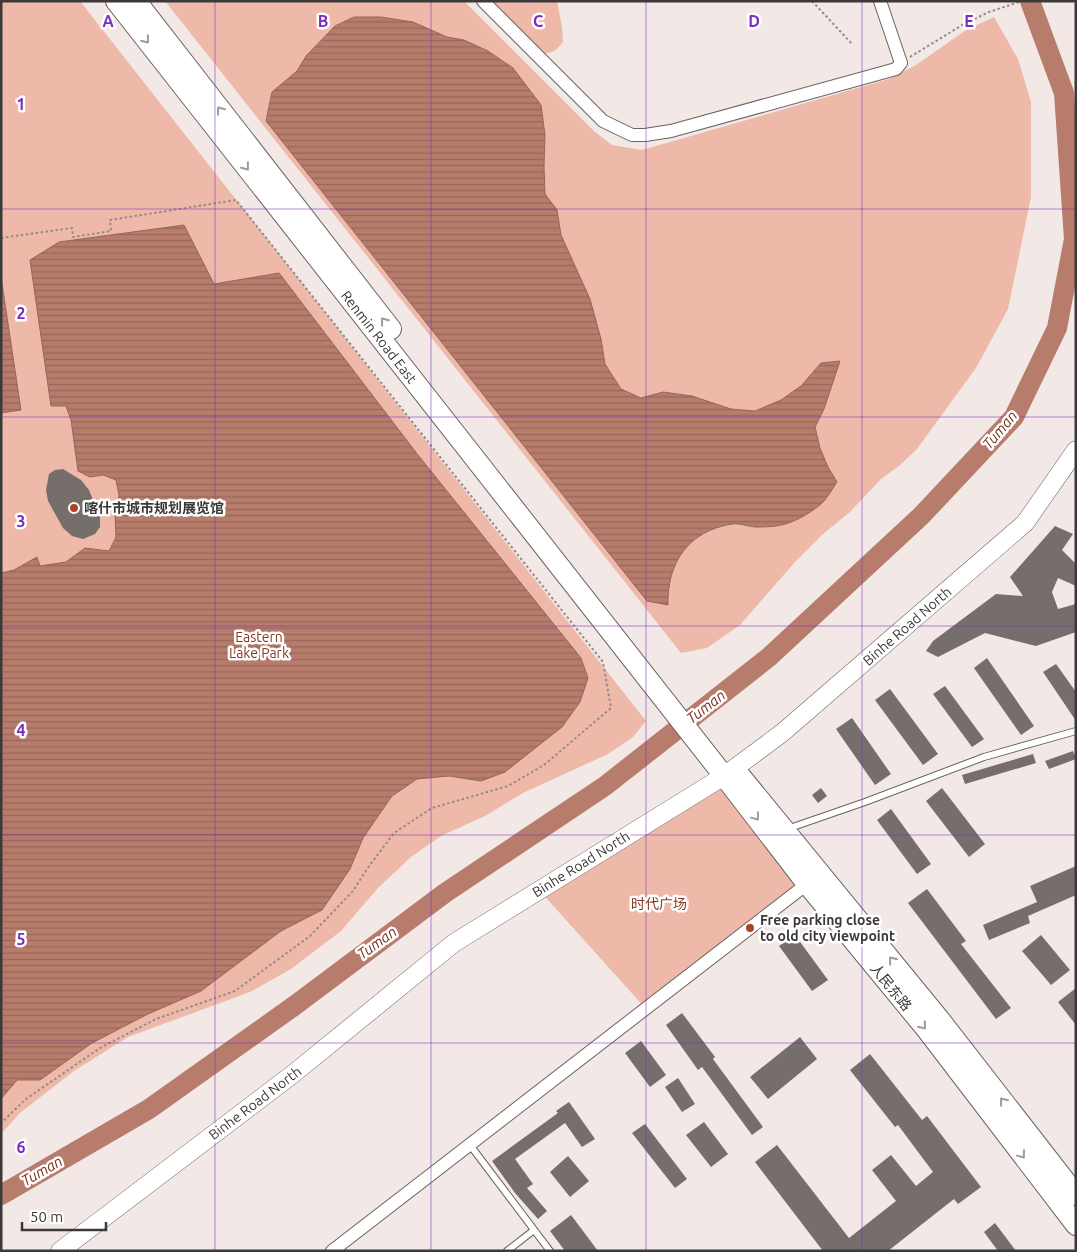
<svg xmlns="http://www.w3.org/2000/svg" width="1077" height="1252" viewBox="0 0 1077 1252" font-family="Ubuntu,'Noto Sans SC',sans-serif">
  <style>
    .park { fill: #efb9aa }
    .water { fill: url(#water-rules); stroke: #92685c }
    .lines { fill: none; stroke-linecap: round; stroke-linejoin: round }
    .river { stroke: #b77c6b; stroke-width: 20 }
    .building { fill: #766e6b }
    .service-casing { stroke: #6b6361; stroke-width: 8 }
    .minor-casing { stroke: #6b6361; stroke-width: 14 }
    .secondary-casing { stroke: #6b6361; stroke-width: 19 }
    .primary-casing { stroke: #6b6361; stroke-width: 22 }
    .path { stroke: #928b8a; stroke-width: 2; stroke-dasharray: 2.5 2.5; stroke-linecap: butt }
    .service { stroke: #fff; stroke-width: 6 }
    .minor { stroke: #fff; stroke-width: 12 }
    .secondary { stroke: #fff; stroke-width: 18 }
    .primary { stroke: #fff; stroke-width: 20 }
    .oneway { stroke: #9e9c9c }
    .grid { fill: none; stroke: #7b2cbf; stroke-width: 1; stroke-opacity: 0.55 }
    .poi-dot { fill: #ac4425; stroke: #fff; stroke-width: 2 }
    .labels { text-anchor: middle; stroke-width: 5; stroke-linejoin: round; paint-order: stroke }
    .street-label { font-size: 14px; fill: #3d3938; stroke: #fff }
    .poi-label { font-size: 14px; font-weight: bold; fill: #3d3938; stroke: #fff; text-anchor: start }
    .park-label { font-size: 14px; fill: #843a24; stroke: #fff }
    .water-label { font-size: 15px; font-style: italic; fill: #7a301b; stroke: #fff }
    .grid-label { font-size: 16px; text-anchor: middle; font-weight: bold; fill: #7b2cbf; stroke: #fff; stroke-width: 5; stroke-linejoin: round; paint-order: stroke }
  </style>
  <defs>
    <pattern id="water-rules" width="6" height="5" patternUnits="userSpaceOnUse" patternTransform="scale(1.25)"><rect width="6" height="5" fill="#b77c6b"/><path d="M0 2.5h6" fill="none" stroke="#966759"/></pattern>
  </defs>
  <rect width="100%" height="100%" fill="#f2e8e6"/>
  <path class="park" d="M1,1H80L646,721L633,737L608,754L523,793L485,816L441,836L411,857L378,888L341,931L291,969L250,992L128,1037L74,1071L20,1113L1,1134Z
    M165,1H464L595,132L612,145L642,150L889,79L916,65L966,30L994,17L1018,59L1031,102V197L1008,309L976,368L917,449L899,466L881,479L850,512L823,534L795,562L740,625L707,648L681,653Z
    M491,1H557L562,27L563,42L555,51L544,54Z
    M724,776L807,884L646,1009L539,890Z"/>
  <path class="water" d="M354,17H381L413,22L447,37L464,40L488,51L513,68L541,105L545,135L544,166L545,194L557,210L561,235L590,299L601,339L605,364L621,389L641,398L663,392L692,396L731,409L755,411L781,400L801,386L821,363L840,361L824,409L815,427L820,448L828,467L837,482C833,488 829,495 824,501C816,510 794,523 781,525C773,527 763,527 755,527C747,526 739,523 732,524C688,531 667,563 668,605L647,601L266,121L272,92L297,71L306,56L335,26Z
    M184,225L214,284L279,273L418,455L581,658L588,678L580,702L562,727L505,772L481,781L449,776L417,779L392,796L363,838L350,869L322,910L281,931L201,991L148,1014L92,1043L40,1080H17L1,1099V573L14,570L37,557L40,566L66,562L85,548L109,551L116,537L115,516L119,495L116,480L103,475L90,477L78,471L71,420L66,406H51L30,260L59,242Z
    M1,277L21,410L1,413Z"/>
  <g class="lines">
    <path class="river" d="M1,1195L149,1109L294,1006L445,893L605,786L769,657L921,516L1014,417L1057,328L1074,239L1064,93L1030,1"/>
  </g>
  <path class="building" d="M63,469L81,480L89,490L100,517V527L95,534L83,539L72,536L63,528L48,501L46,490L49,474L55,470Z
    M1055,526L1073,534L1062,550L1076,564V586L1058,578L1052,592L1058,609L1076,604V632L1036,646L985,633L938,657L926,651L933,641L996,594L1023,596L1010,577Z
    M987,658L1034,726L1021,735L974,668Z
    M1056,664L1076,692V721L1043,672Z
    M945,686L984,739L972,747L933,694Z
    M890,689L938,754L923,765L875,700Z
    M852,718L891,774L875,785L836,729Z
    M1073,751L1076,759L1049,769L1045,761Z
    M1033,754L1036,763L965,784L962,775Z
    M821,788L827,796L818,803L812,795Z
    M942,788L985,844L969,857L926,801Z
    M891,809L931,864L917,874L877,820Z
    M1076,866V895L1028,916L1030,923L989,940L983,925L1037,902L1030,886Z
    M927,889L966,941L961,944L1011,1008L996,1019L908,903Z
    M795,935L828,980L812,991L779,946Z
    M1041,935L1070,970L1051,985L1022,951Z
    M1076,988V1025L1058,1002Z
    M682,1013L715,1057L713,1059L763,1127L752,1135L702,1067L698,1070L666,1025Z
    M800,1037L817,1059L768,1099L750,1077Z
    M641,1041L666,1075L650,1087L625,1053Z
    M870,1054L922,1120L927,1116L981,1187L958,1204L954,1199L888,1251H823L755,1162L777,1145L849,1238L896,1201L872,1170L891,1155L916,1186L933,1172L898,1125L895,1127L850,1070Z
    M678,1078L695,1104L682,1112L665,1087Z
    M569,1102L595,1139L582,1147L565,1123L515,1159L533,1184L527,1188L547,1211L538,1219L515,1193L492,1161L558,1113L556,1111Z
    M704,1122L728,1154L711,1167L686,1135Z
    M645,1124L687,1179L675,1188L632,1133Z
    M568,1156L589,1181L570,1197L550,1172Z
    M571,1215L598,1251H565L550,1231Z
    M995,1223L1016,1251H998L984,1232Z"/>
  <g class="lines">
    <g class="service-casing">
      <path id="service" d="M787,829L865,802L984,757L1076,731
        M470,1145L550,1251
        M507,1251L534,1230"/>
    </g>
    <g class="minor-casing">
      <path id="minor" d="M483,1L603,121L632,135H645L671,131L896,69L901,63L880,1
        M332,1251L807,884"/>
    </g>
    <g class="secondary-casing">
      <path id="secondary" d="M60,1251L293,1074L454,943L724,776L782,733L1025,523L1076,450"/>
    </g>
    <g class="primary-casing">
      <path id="primary" d="M116,1L724,776L807,884L927,1030L1076,1225
        M136,1L391,329
        M737,772L940,1020L1076,1195"/>
    </g>
    <path class="path" d="M812,1L852,44
      M910,57L964,24L989,12L1022,1
      M1,238L72,228L73,237L111,231L110,220L236,200L603,662L611,708L544,765L508,786L432,808L394,833L367,869L353,891L310,936L235,991L156,1019L100,1048L26,1099L1,1123"/>
    <use href="#service" class="service"/>
    <use href="#minor" class="minor"/>
    <use href="#secondary" class="secondary"/>
    <use href="#primary" class="primary"/>
  </g>
  <defs><path id="oneway-chevron" d="M-2-3.5L2.5 0L-2 3.5" fill="none" stroke-width="1.6" stroke-linecap="round" stroke-linejoin="round" transform="scale(1.25)"/></defs>
  <g class="oneway">
    <use href="#oneway-chevron" transform="translate(146 40) rotate(52)"/>
    <use href="#oneway-chevron" transform="translate(220 110) rotate(-128)"/>
    <use href="#oneway-chevron" transform="translate(246 167) rotate(52)"/>
    <use href="#oneway-chevron" transform="translate(384 321) rotate(-128)"/>
    <use href="#oneway-chevron" transform="translate(756 817) rotate(53)"/>
    <use href="#oneway-chevron" transform="translate(892 960) rotate(-129)"/>
    <use href="#oneway-chevron" transform="translate(923 1026) rotate(51)"/>
    <use href="#oneway-chevron" transform="translate(1003 1101) rotate(-128)"/>
    <use href="#oneway-chevron" transform="translate(1022 1155) rotate(53)"/>
  </g>
  <path class="grid" d="M215,1V1251M431,1V1251M646,1V1251M862,1V1251M1,209H1076M1,417H1076M1,626H1076M1,835H1076M1,1043H1076"/>
  <g class="poi-dot">
    <circle cx="74" cy="508" r="5"/>
    <circle cx="750" cy="928" r="5"/>
  </g>
  <g class="labels">
    <g class="street-label">
      <text transform="translate(379 337) rotate(52)" y="5">Renmin Road East</text>
      <text transform="translate(907 626) rotate(-41)" y="5">Binhe Road North</text>
      <text transform="translate(581 864) rotate(-32)" y="5">Binhe Road North</text>
      <text transform="translate(891 987) rotate(51)" y="5">人民东路</text>
      <text transform="translate(255 1103) rotate(-37)" y="5">Binhe Road North</text>
    </g>
    <g class="poi-label">
      <text x="84" y="513">喀什市城市规划展览馆</text>
      <text x="760" y="925">Free parking close<tspan x="760" dy="16">to old city viewpoint</tspan></text>
    </g>
    <g class="park-label">
      <text x="259" y="642">Eastern<tspan x="259" dy="16">Lake Park</tspan></text>
      <text x="659" y="909">时代广场</text>
    </g>
    <g class="water-label">
      <text transform="translate(1000 430) rotate(-50)" y="5">Tuman</text>
      <text transform="translate(706 707) rotate(-38)" y="5">Tuman</text>
      <text transform="translate(377 943) rotate(-36)" y="5">Tuman</text>
      <text transform="translate(42 1171) rotate(-30)" y="5">Tuman</text>
    </g>
  </g>
  <g class="grid-label">
    <text x="108" y="27">A</text>
    <text x="323" y="27">B</text>
    <text x="538" y="27">C</text>
    <text x="754" y="27">D</text>
    <text x="969" y="27">E</text>
    <text x="21" y="110">1</text>
    <text x="21" y="319">2</text>
    <text x="21" y="527">3</text>
    <text x="21" y="736">4</text>
    <text x="21" y="945">5</text>
    <text x="21" y="1153">6</text>
  </g>
  <rect width="1077" height="1252" fill="none" stroke="#3d3938" stroke-width="5"/>
  <path d="M22 1222v8h84v-8" fill="none" stroke="#3d3938" stroke-width="2.5"/>
  <text x="30" y="1222" font-size="15" fill="#3d3938" stroke="#ffffff" stroke-width="4" paint-order="stroke">50 m</text>
</svg>
